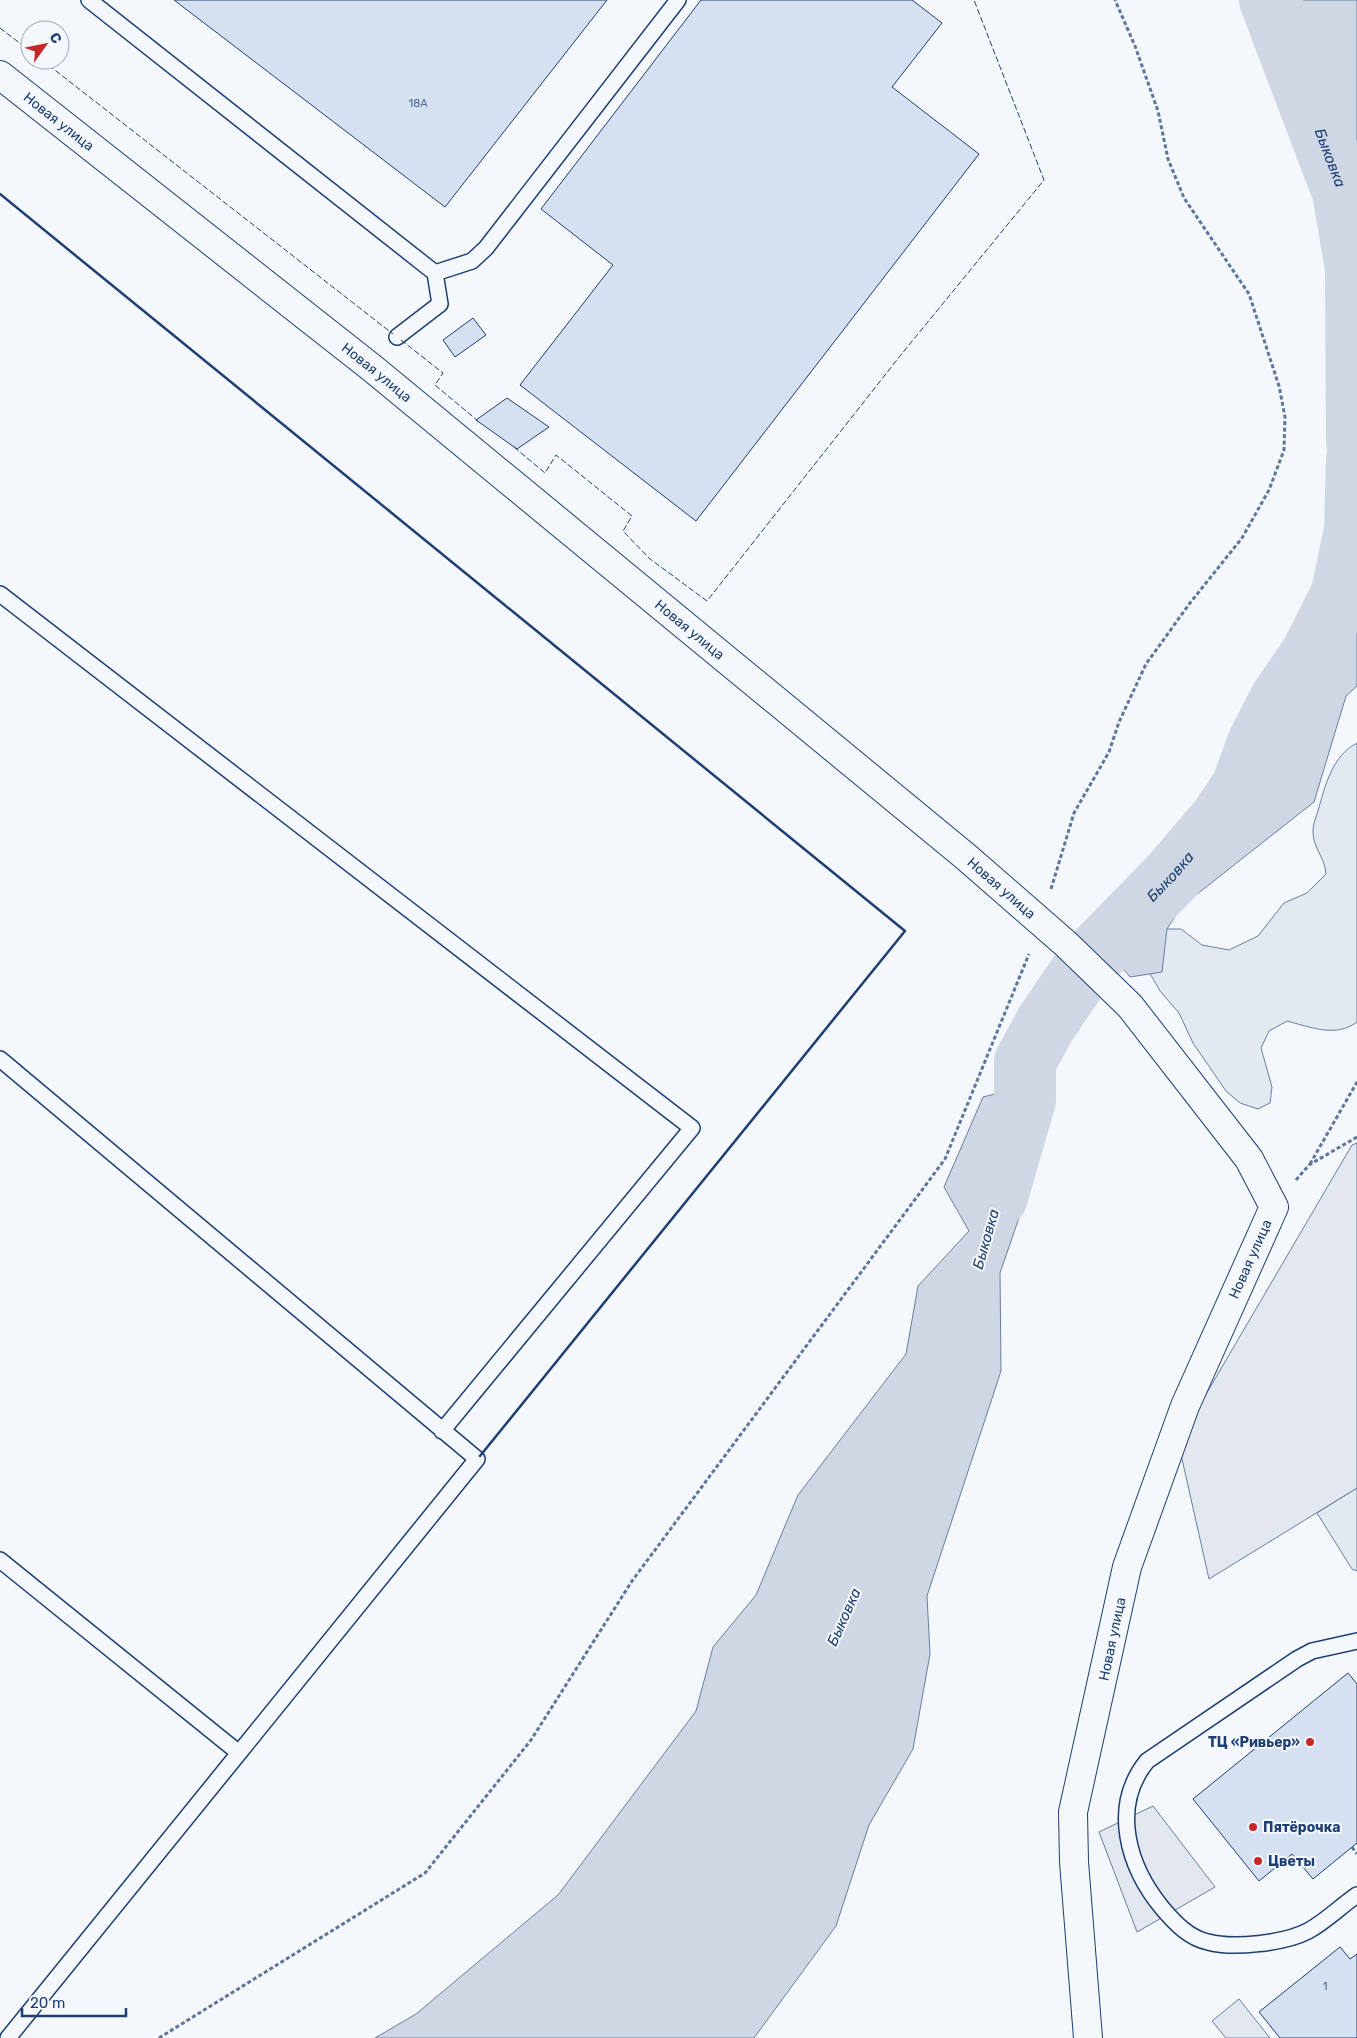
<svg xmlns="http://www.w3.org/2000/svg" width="1357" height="2038" viewBox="0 0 1357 2038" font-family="Rubik,sans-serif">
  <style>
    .green { fill: #e3e9f0; stroke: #687fa3 }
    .parking { fill: #e3e8f0; stroke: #687fa3 }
    .water { fill: #cfd7e4; stroke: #687fa3 }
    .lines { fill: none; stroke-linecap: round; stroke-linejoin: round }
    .river { stroke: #cfd7e4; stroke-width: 62 }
    .building { fill: #d5e0f0; stroke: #1d3f73 }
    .lane-casing { stroke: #1d3f73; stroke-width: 18 }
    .street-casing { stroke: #1d3f73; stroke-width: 30 }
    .path { stroke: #5e769c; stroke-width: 3; stroke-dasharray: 4 2.5; stroke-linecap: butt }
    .lane { stroke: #f4f7fb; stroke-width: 15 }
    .street { stroke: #f4f7fb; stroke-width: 28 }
    .fence { stroke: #1d3f73; stroke-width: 1; stroke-dasharray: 6 2.5; stroke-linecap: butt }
    .wall { stroke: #1d3f73; stroke-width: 2.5 }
    .poi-dot { fill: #c62828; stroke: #f4f7fb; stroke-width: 2 }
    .labels { text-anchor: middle; stroke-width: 4; stroke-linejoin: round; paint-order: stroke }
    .number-label { font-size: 11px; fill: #4b6792 }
    .street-label { font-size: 14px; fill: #1d3f73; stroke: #f4f7fb }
    .poi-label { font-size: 14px; font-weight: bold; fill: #1d3f73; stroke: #f4f7fb; text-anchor: start }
    .water-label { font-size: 15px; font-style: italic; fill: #1d3f73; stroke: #f4f7fb }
  </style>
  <rect width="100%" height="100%" fill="#f4f7fb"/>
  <path class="green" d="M1357,743V1022C1336,1038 1310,1027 1287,1021L1269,1031L1261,1048L1272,1087L1270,1103L1258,1109L1240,1103L1226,1091L1193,1043L1179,1013L1160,991L1144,963L1162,929H1181L1202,945L1229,950L1258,936L1284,903L1307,893L1326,874C1325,857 1312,847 1313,830C1313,824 1316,817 1318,811C1325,786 1332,756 1357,743Z
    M1357,1488V1571L1352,1569L1317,1513Z"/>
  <path class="parking" d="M1357,1143V1488L1209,1579L1180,1450L1188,1425L1352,1145Z
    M1153,1806L1215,1887L1137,1932L1099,1832Z
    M1239,1999L1270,2038H1226L1212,2021Z"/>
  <path class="water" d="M1247,0H1357V176L1340,140L1251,10Z
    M1357,571V686L1346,696L1314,802L1182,906L1167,929L1162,972L1130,977L1113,957L1117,940L1240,831L1295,737Z
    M1011,1090L1030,1135L1021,1212L1000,1273L1001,1371L927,1596L930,1654L913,1749L869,1825L836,1926L754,2038H375L416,2014L558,1895L696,1711L713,1647L756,1595L798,1495L906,1354L918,1286L969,1231L944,1187L983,1097Z"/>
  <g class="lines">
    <g class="river">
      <path id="s1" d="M1270,0L1343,192L1356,268L1357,442"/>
      <path id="s2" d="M997,1197L1025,1100V1062L1045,1025L1087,963L1172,876L1219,821L1242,787L1258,743L1280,700L1311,655L1342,593L1355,530L1357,460"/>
    </g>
  </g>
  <path class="building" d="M174,0H607L445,207Z
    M701,0H912L942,23L892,87L979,154L696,521L520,385L613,265L541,209Z
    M473,318L486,335L455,357L443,340Z
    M507,398L549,427L517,449L476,420Z
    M1348,1673L1357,1684V1843L1313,1879L1292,1854L1259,1881L1193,1799Z
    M1340,1947L1350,1959L1357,1954V2038H1280L1259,2012Z"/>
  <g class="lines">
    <g class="lane-casing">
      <path id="lane" d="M89,0L435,273L472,261L486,248L678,0
        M397,337L440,304L435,273
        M0,594L692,1128L442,1431
        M0,1059L477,1459L239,1753
        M0,1560L239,1753L8,2038
        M1357,1641L1312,1651L1297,1659L1147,1761C1110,1807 1128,1867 1163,1909C1175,1923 1189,1938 1208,1942C1233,1949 1285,1943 1308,1931C1325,1922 1341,1906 1357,1895"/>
    </g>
    <g class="street-casing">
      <g id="street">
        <path id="s3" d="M0,75L372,368L965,856L1066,944L1130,1006L1249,1159L1274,1207L1185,1406L1127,1567L1073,1812L1074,1862L1088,2038"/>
      </g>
    </g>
    <path class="path" d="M1051,889L1074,813L1109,752L1119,722L1146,664L1190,603L1242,538L1269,490L1284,450L1285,417L1279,386L1249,294L1184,198L1168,159L1158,111L1135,46L1115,0
      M1310,1164L1357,1082
      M1296,1180L1309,1165L1357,1137
      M1352,1847L1357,1854
      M159,2038L425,1873L531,1740L632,1581L945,1159L1029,954"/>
    <use href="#lane" class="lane"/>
    <use href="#street" class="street"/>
    <path class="fence" d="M0,28L30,51
      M42,60L393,334
      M401,340L443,373L435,385L478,421
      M514,447L545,473L556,455L632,516L623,531L650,559L707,601L900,356L1044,180L974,0"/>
    <path class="wall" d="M0,194L905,931L480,1456"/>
  </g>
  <g class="poi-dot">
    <circle cx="1310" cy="1742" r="5"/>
    <circle cx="1253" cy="1827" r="5"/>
    <circle cx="1258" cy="1861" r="5"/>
  </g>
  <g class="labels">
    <g class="number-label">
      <text x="418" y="107">18А</text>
      <text x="1325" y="1990">1</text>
    </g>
    <g class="street-label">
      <text dy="5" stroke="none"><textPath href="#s3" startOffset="75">Новая улица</textPath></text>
      <text dy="5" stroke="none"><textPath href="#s3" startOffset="480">Новая улица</textPath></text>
      <text dy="5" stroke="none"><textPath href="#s3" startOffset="885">Новая улица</textPath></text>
      <text dy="5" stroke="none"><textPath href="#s3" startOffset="1290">Новая улица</textPath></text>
      <text transform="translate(1250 1259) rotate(-66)" y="5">Новая улица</text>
      <text transform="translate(1112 1639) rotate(-78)" y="5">Новая улица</text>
    </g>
    <g class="poi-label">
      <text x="1300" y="1747" text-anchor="end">ТЦ «Ривьер»</text>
      <text x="1263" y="1832">Пятёрочка</text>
      <text x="1268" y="1866">Цветы</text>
    </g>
    <g class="water-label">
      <text dy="5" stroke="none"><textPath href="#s1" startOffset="169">Быковка</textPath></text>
      <text dy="5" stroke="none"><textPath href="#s2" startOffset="376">Быковка</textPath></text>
      <text transform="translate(986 1239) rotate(-74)" y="5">Быковка</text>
      <text transform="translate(844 1617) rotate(-66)" y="5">Быковка</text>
    </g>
  </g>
  <g transform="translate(45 45) rotate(57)"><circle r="24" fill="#f4f7fb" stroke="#9eadc5"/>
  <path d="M0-4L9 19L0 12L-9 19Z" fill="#c62828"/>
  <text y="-8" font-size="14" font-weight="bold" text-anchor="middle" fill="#1d3f73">С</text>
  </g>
  <path d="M22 2008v8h104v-8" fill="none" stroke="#1d3f73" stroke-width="2.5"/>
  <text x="30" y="2008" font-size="15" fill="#1d3f73" stroke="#f4f7fb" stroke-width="4" paint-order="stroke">20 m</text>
</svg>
